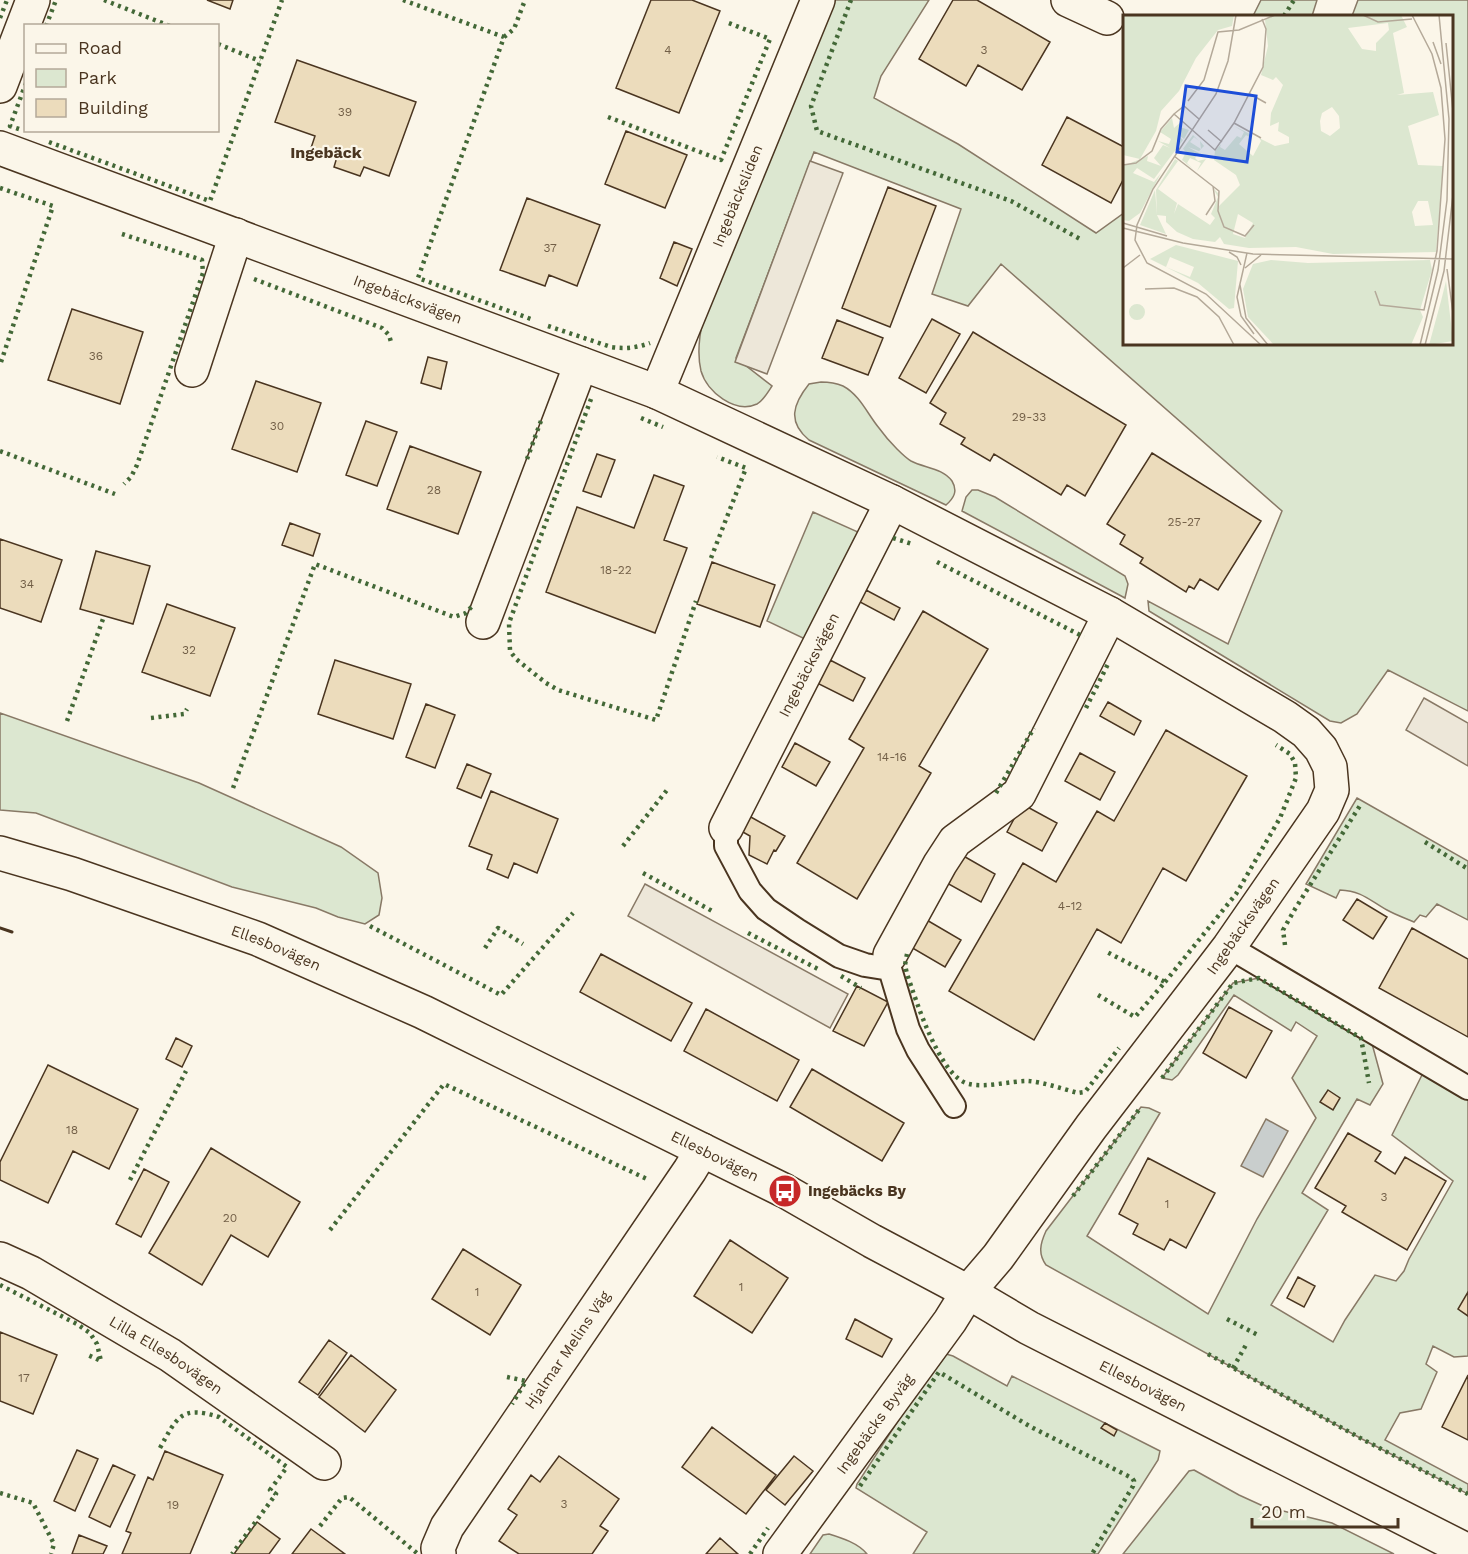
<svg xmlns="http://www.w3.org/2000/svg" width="1468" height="1554" viewBox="0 0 1468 1554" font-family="'Work Sans',sans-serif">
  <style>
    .green { fill: #dce7d0; stroke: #887966; stroke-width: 1.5 }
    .parking { fill: #ede7d9; stroke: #887966; stroke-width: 1.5 }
    .water { fill: #c9cecd; stroke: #887966; stroke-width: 1.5 }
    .building { fill: #ecdcbc; stroke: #4a3520; stroke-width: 1.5 }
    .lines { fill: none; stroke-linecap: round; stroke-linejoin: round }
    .service-casing { stroke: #4a3520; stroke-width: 26 }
    .minor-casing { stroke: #4a3520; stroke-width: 36 }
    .secondary-casing { stroke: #4a3520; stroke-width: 36 }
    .service { stroke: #fbf6e9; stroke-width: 22 }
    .minor { stroke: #fbf6e9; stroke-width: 33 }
    .secondary { stroke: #fbf6e9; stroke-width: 33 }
    .hedge { stroke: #436837; stroke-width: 4.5; stroke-dasharray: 3 4.5; stroke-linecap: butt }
    .wall { stroke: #4a3520; stroke-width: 3 }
    .labels { text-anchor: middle; stroke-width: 4.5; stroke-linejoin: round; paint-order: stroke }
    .number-label { font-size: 12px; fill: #725f47 }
    .street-label { font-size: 15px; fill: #4a3520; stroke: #fbf6e9 }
    .poi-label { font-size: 15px; font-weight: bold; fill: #4a3520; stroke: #fbf6e9; text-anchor: start }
    .neighbourhood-label { font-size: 16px; font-weight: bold; fill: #4a3520; stroke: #fbf6e9 }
    .inset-road { fill: none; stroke: #b4a999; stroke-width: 1.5 }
    .view { fill: #1d4ed8; fill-opacity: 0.15; stroke: #1d4ed8; stroke-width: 3 }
    .inset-edge { fill: none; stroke: #4a3520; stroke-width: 3 }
  </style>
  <rect width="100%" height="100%" fill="#fbf6e9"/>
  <path class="green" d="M835,0H929L881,76L874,98L958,144L1096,233L1124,213V344H1452V16H1352L1358,0H1468V711L1388,670L1357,714L1341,723L1330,721L1149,611L1148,601L1228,644L1282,511L1001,264L968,306L932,294L961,209L814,152L736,358L772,386C768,392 763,401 757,404C735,414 707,392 701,371C697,354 699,337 703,320Z
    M1261,0H1317L1312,16H1253Z
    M821,382C829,382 836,383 843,386C860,395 868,415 879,428C884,435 891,443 897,449C901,453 906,458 911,461C924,468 943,468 952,481C958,491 954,498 946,505L809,440C787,422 793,404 809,384Z
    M972,490H978L995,497L1125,576L1128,584L1125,598L962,511L966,497Z
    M813,512L858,532L805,639L767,621Z
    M0,713L199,783L341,847L378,873L382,898L379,915L365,924L338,917L316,908L232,887L36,813L0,810Z
    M1357,798L1468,861V920L1437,904L1426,917L1420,915L1414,922C1405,918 1396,915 1387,910C1369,900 1362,891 1340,890L1336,898L1306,884Z
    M1259,978L1360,1038L1371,1040L1383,1084L1370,1105L1357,1099L1302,1193L1328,1210L1271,1305L1333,1342L1345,1320L1375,1275L1396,1281L1404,1271L1409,1259L1453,1181L1392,1135L1423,1073L1468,1099V1356L1454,1357L1433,1346L1426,1364L1437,1372L1421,1409L1400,1413L1385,1440L1468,1484V1494L1362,1439L1046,1265C1038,1254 1040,1244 1046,1231L1141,1107L1149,1108L1160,1113L1087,1236L1208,1314L1257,1219L1316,1118L1292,1078L1317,1036L1296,1022L1291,1031L1234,995L1178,1075L1172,1080L1162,1078L1233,983Z
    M946,1354L953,1356L1007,1386L1012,1376L1160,1451L1158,1460L1098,1554H913L927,1532L856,1488L857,1484L935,1364Z
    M1194,1470L1239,1495L1263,1506L1332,1523L1394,1554H1123L1189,1471Z
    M829,1534C842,1538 858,1543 867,1554H810L823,1535Z"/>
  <path class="parking" d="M810,161L843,173L767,374L735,362Z
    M1424,698L1468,723V766L1406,730Z
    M645,884L848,994L830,1028L628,916Z"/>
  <path class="water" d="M1266,1119L1288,1131L1263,1177L1241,1166Z"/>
  <path class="building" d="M207,0H233L230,9Z
    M651,0H692L720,11L679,113L616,88Z
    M953,0H977L1050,42L1022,90L978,65L966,86L919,59Z
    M297,60L416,102L389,176L364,167L360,176L334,167L337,157L311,148L315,136L275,122Z
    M1067,117L1124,147V178L1111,203L1042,165Z
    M626,131L687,155L665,208L605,184Z
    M888,187L936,206L890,327L842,308Z
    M527,198L600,225L577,286L549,275L545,286L500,270Z
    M674,242L692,249L677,286L660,278Z
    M72,309L143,332L120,404L48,380Z
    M932,319L960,334L926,393L899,378Z
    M837,320L883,338L868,375L822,358Z
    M973,332L1126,425L1085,496L1067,485L1061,495L994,454L990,461L961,444L965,438L940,424L946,413L930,403Z
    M428,357L447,362L441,389L421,383Z
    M256,381L321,403L297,472L232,449Z
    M366,421L397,432L377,486L346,475Z
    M410,446L481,472L458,534L387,509Z
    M1152,453L1261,521L1218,590L1200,579L1194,589L1189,586L1186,592L1140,563L1143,558L1120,544L1125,535L1107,524Z
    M597,454L615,460L601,497L583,491Z
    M654,475L684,486L664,540L687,548L655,633L546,592L577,507L634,528Z
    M290,523L320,534L313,556L282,545Z
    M0,539L62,560L41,622L0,608Z
    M96,551L150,566L133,624L80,609Z
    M712,562L775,585L760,627L697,604Z
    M866,590L900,608L894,620L860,602Z
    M167,604L235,628L210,696L142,672Z
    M923,611L988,649L919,766L931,773L857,899L797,863L864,748L849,739Z
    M335,660L411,684L393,739L318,714Z
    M830,660L865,678L853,701L817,683Z
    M1108,702L1141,721L1134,735L1100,716Z
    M426,704L455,715L435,768L406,757Z
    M1166,730L1247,776L1186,881L1163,868L1121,943L1097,929L1034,1040L949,991L1023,863L1056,882L1097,811L1114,821Z
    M795,743L830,762L816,786L782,767Z
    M1080,753L1115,772L1100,800L1065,781Z
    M467,764L491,774L481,798L457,788Z
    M491,791L558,819L537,873L514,863L508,878L487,869L492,855L469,846Z
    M1022,804L1057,823L1042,851L1007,832Z
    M749,816L785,836L776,851L774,850L767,864L749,855L750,836L741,831Z
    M960,854L995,874L981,902L945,882Z
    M1357,899L1387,917L1373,939L1343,920Z
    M925,919L961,940L945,967L909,946Z
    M1412,928L1468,959V1037L1379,988Z
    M601,954L692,1003L671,1041L580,992Z
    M857,986L888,1002L864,1046L833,1031Z
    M1229,1007L1272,1031L1246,1078L1203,1053Z
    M706,1009L799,1060L777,1101L684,1051Z
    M176,1038L192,1046L182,1067L166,1059Z
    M48,1065L138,1109L109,1169L73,1151L48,1203L0,1180V1162Z
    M812,1069L904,1123L882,1161L790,1107Z
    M1328,1090L1340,1098L1333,1110L1320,1102Z
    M1348,1133L1381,1152L1375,1161L1395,1174L1405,1157L1446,1181L1407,1250L1342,1212L1346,1206L1315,1188Z
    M211,1148L300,1202L268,1257L231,1235L202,1285L149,1253Z
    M1148,1158L1215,1193L1186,1248L1170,1239L1164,1250L1133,1234L1138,1224L1119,1214Z
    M144,1169L169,1182L141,1237L116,1224Z
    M730,1240L788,1278L752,1333L694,1296Z
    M463,1249L521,1285L490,1335L432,1299Z
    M1298,1277L1315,1286L1304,1307L1287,1298Z
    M1468,1292V1316L1458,1309Z
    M855,1319L892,1339L882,1357L846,1339Z
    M0,1332L57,1355L33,1414L0,1401Z
    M329,1340L347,1353L318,1395L299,1382Z
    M351,1355L396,1390L365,1432L319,1397Z
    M1468,1375V1440L1442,1427Z
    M1105,1423L1117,1430L1114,1436L1101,1428Z
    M712,1427L776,1475L746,1514L682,1467Z
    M77,1450L98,1459L75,1511L54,1501Z
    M165,1451L223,1475L190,1554H122L131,1533L126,1531L148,1477L153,1480Z
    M559,1456L619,1499L600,1526L608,1531L592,1554H519L499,1541L517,1515L508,1509L531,1475L540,1482Z
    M794,1456L813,1471L785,1505L766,1490Z
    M113,1465L135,1475L110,1527L89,1517Z
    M257,1522L280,1539L269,1554H234Z
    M311,1529L345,1554H292Z
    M79,1535L107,1546L103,1554H72Z
    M720,1538L738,1554H706Z"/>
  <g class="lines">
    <g class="service-casing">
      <path id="service" d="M726,828V846L750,891L766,909L797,930L839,956L865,965L890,969
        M1229,947L1468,1088
        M890,955V969L908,1029L918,1050L954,1106"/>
    </g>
    <g class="minor-casing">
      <g id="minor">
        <path d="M1068,0L1107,18"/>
        <path d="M0,86L33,0"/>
        <path id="s1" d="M0,148L657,392L892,502L1110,614L1285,717L1306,732L1321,749L1330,767L1332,790L1323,811L1229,947L1091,1127L998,1257L968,1292L950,1321L780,1554"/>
        <path d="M192,370L236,235"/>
        <path id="s2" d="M657,392L818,0"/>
        <path d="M483,622L581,364"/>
        <path id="s3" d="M726,828L892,502"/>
        <path d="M890,955L940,864L955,841L1019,794L1110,614"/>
        <path id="s4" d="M0,1259L31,1273L170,1355L324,1463"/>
        <path id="s5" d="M439,1554L438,1548L447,1527L690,1170L702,1150"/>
      </g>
    </g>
    <g class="secondary-casing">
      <g id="secondary">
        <path id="s6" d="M0,853L72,874L258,939L423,1012L785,1191L872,1241L968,1292L1029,1328L1468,1551"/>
      </g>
    </g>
    <use href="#service" class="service"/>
    <use href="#minor" class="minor"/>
    <use href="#secondary" class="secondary"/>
    <path class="hedge" d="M104,0L170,26
      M403,0L504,37L418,278L531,319
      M851,0L811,106L817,131L1011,201L1080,239
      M1284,16L1294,0
      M0,18L7,0
      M46,26L56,0
      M504,37L514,29L525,0
      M218,44L260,61
      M608,117L721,160L770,39L726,22
      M19,129L10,126L26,83
      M49,142L210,201L282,0
      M0,188L53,206L0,365
      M122,234L202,260L203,273L137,465L131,477L124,484
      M254,279L382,328L389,335L391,342
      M548,326L611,347C625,349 636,348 650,343
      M591,399L509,623L510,651L516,659L546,683L558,690L656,720L696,601
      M641,418L663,427
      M0,451L115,494
      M527,459L542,418
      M893,538L912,544
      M711,558L746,468L717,457
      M937,562L1084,637
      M1086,708L1108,664
      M151,718L184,714L187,709
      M67,721L104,616
      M233,788L315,564L454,617L466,613L473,605
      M996,793L1034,728
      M1425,842L1468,869
      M623,846L667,790
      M643,873L714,912
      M370,926L501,995L573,913
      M748,933L818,969
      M1285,945L1283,930L1295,909L1361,804
      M485,948L498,928L523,944
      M907,954L905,965L907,974C916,1000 940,1078 969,1084C985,1088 1010,1081 1028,1081C1043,1082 1063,1089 1078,1093L1085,1092L1119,1048
      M841,976L861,988
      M1165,982L1236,894L1280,818L1296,778L1295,763L1290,754L1276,745
      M1098,995L1135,1017L1165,982L1105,951
      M1162,1078L1233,983L1259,978L1361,1038L1369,1083
      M130,1180L186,1071
      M1073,1196L1141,1107
      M330,1230L444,1084L647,1179
      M0,1285L77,1324L90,1333L97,1344L101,1361L88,1355
      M1227,1319L1258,1335
      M1208,1354L1362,1439L1468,1494
      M1233,1368L1247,1343
      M507,1377L526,1381L512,1404
      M160,1448C177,1417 181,1405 219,1417L287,1467L270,1490L276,1494L232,1554
      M860,1486L939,1372L1031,1427L1132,1478L1134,1481L1133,1486L1092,1554
      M0,1493L33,1503L54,1544L51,1554
      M320,1526L342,1498L349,1497L418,1554
      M750,1554L768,1528"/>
    <path class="wall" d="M0,928L12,932"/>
  </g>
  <defs>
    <g id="bus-disc" transform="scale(1.725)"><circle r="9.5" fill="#c62828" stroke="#fbf6e9"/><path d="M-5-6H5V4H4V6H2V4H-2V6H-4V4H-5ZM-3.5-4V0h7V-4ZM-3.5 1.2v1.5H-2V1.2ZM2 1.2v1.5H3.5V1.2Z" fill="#fff"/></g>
  </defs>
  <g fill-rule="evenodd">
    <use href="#bus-disc" x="785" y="1191"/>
  </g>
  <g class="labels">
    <g class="number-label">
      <text x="668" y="54">4</text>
      <text x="984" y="54">3</text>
      <text x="345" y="116">39</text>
      <text x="550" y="252">37</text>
      <text x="96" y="360">36</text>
      <text x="1029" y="421">29-33</text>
      <text x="277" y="430">30</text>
      <text x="434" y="494">28</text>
      <text x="1184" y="526">25-27</text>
      <text x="616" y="574">18-22</text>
      <text x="27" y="588">34</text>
      <text x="189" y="654">32</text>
      <text x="892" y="761">14-16</text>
      <text x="1070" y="910">4-12</text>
      <text x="72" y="1134">18</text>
      <text x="1384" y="1201">3</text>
      <text x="1167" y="1208">1</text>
      <text x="230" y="1222">20</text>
      <text x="741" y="1291">1</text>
      <text x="477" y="1296">1</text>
      <text x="24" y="1382">17</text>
      <text x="564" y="1508">3</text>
      <text x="173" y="1509">19</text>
    </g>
    <g class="street-label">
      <text dy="5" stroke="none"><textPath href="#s2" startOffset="212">Ingebäcksliden</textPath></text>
      <text dy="5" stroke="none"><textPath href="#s1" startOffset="435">Ingebäcksvägen</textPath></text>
      <text dy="5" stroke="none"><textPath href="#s3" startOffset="183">Ingebäcksvägen</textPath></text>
      <text transform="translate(1243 926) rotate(-55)" y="5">Ingebäcksvägen</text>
      <text dy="5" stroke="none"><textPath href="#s6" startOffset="292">Ellesbovägen</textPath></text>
      <text dy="5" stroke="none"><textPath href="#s6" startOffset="778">Ellesbovägen</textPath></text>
      <text dy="5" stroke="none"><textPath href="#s5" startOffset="243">Hjalmar Melins Väg</textPath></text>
      <text dy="5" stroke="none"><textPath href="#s4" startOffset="192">Lilla Ellesbovägen</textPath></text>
      <text dy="5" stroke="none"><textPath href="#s6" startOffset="1264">Ellesbovägen</textPath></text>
      <text transform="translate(875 1424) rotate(-54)" y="5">Ingebäcks Byväg</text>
    </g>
    <g class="poi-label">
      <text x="808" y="1196">Ingebäcks By</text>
    </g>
    <g class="neighbourhood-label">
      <text x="326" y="158">Ingebäck</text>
    </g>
  </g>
  <g transform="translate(1123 15)">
    <rect width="330" height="330" fill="#fbf6e9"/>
    <path d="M0,0H111L109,11L95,15L73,43L56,76L38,96L33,116L17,144L0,140ZM147,0H278L284,12L270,18L281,78L274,80L310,77L316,100L285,111L295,150L320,151L313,237L210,239L173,232L126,233L101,229L97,222L92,227L70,224L54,217L43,207V201L34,200L33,175L52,144L55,146L35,174L54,188L51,199L55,189L87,210L92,203L88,199L95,182L90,173L96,179L95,192L117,170L113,160L91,145L92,136L98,129L97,132L102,135L114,121L118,123L121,117L111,111L129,120L128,123L123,120L116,129L130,141L138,126L136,123L152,131L166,128V122L155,116L156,107L147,111L148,98L160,70L153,62L150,65L138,60L145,31L142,5ZM265,8L266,15L253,28V36L239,34L225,13ZM209,92L216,101L217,113L207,121L198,116L197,106L199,98ZM295,186H305L310,210L292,211L289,197ZM115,199L130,208L122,223L110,219ZM49,103L51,113L58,107L57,112L66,115L61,124L54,119L60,125L31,164L14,153L10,158L31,167L38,158L17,198L6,206L0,205V151L25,141L24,146L38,151L31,143L40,130L47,133L35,126L46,129L48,124L37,117ZM70,120L76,126L71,122L67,127L78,134L77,126L81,131L76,136L65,132L76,138L72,143L75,146L83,144L74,156L78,148L67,143L64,148L70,154L59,145L63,137L60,134L54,142ZM32,175L34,200L43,219L17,210ZM53,230L115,246L111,293L106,294L75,268L27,244ZM47,242L71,252L67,262L43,252ZM148,245L185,248L307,245L309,255L297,295L300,302L288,330H151L125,302L120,274L130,249ZM323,266L330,326L306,330L318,286ZM6 297a8 8 0 1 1 16 0a8 8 0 1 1-16 0Z" fill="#dce7d0" fill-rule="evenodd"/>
    <path class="inset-road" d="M113,0L105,46L93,79L30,174L14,210L12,225L24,248L83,279L138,330M240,0L255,7L289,4M310,27L318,49M323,28L330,96M127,79L143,88M65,86L81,65L95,17L116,15L152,0M51,99L61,91L76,104M111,108L138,123M85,115L99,127M51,141L96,176L95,196L101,212L122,221L131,210M0,150L13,148L29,136L38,114L51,99L92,135L111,108L140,52L143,14L139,4M83,200L92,186L90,171M0,208L44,221M0,213L60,228L130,239L330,244M106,237L114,242L118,250M124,238L114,282L118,301L131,319M0,253L17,240M122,253L138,240M324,254L330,298M117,270L123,303L145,330M22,274L51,273L74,282L96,302L111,330M252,276L257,290L301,295L314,236L322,124L318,73L309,39L289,0M297,330L315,255L324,185L326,104L316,0M302,330L321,256L330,180"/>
    <path class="view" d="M63,71L133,81L124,147L54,137Z"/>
    <rect width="330" height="330" class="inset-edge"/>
  </g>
  <rect x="24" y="24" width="195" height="108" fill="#fbf6e9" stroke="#b4a999" stroke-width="1.5"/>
  <rect x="36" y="44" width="30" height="9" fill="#fbf6e9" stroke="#b4a999" stroke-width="1.5"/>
  <text x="78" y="54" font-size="18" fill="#4a3520">Road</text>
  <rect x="36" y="69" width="30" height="18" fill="#dce7d0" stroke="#b4a999" stroke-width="1.5"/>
  <text x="78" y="84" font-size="18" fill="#4a3520">Park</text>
  <rect x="36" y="99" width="30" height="18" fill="#ecdcbc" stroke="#b4a999" stroke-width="1.5"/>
  <text x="78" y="114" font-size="18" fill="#4a3520">Building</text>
  <path d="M1252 1518v9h146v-9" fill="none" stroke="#4a3520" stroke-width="3"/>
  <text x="1261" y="1518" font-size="18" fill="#4a3520" stroke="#fbf6e9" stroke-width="4.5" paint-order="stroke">20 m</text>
</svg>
